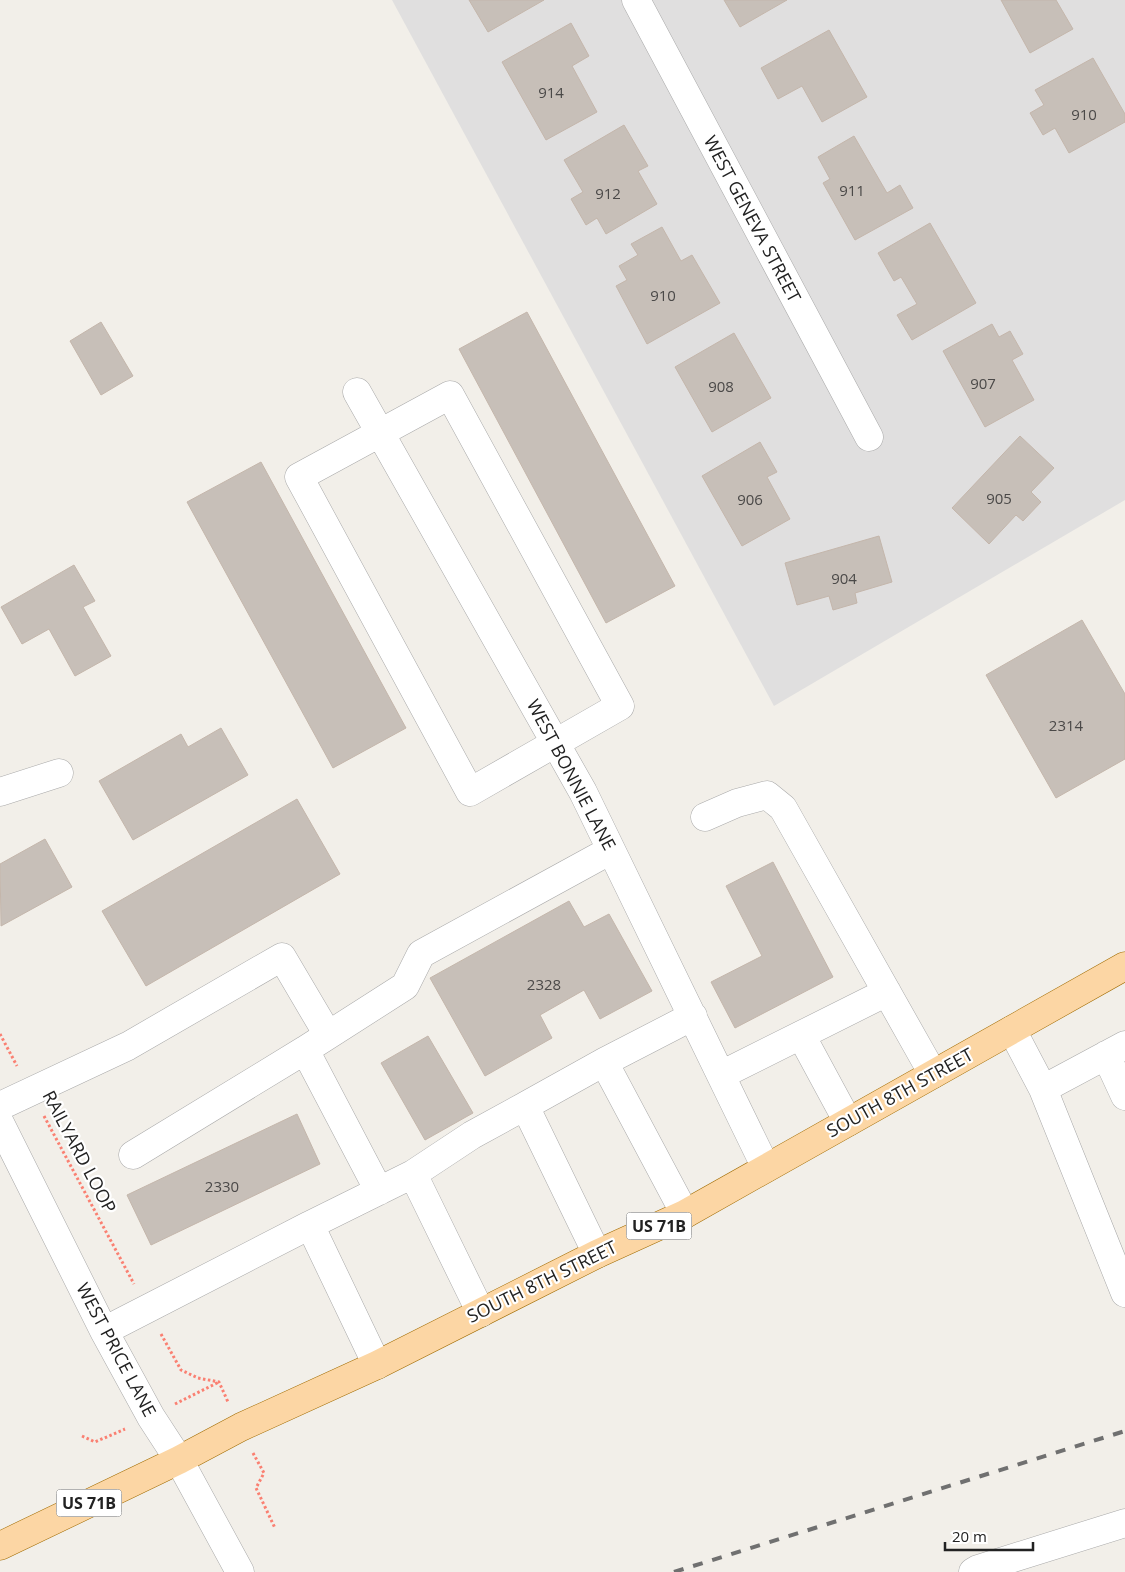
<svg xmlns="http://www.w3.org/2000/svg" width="1125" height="1572" viewBox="0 0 1125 1572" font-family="'Open Sans',sans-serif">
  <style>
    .residential { fill: #e0dfdf }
    .building { fill: #c7bfb8; stroke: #c4b6ab }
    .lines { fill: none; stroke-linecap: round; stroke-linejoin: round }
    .minor-casing { stroke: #a9a9a9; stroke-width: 29 }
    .major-casing { stroke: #a06b00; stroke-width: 29 }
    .path { stroke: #fa8072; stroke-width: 3; stroke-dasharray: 2.5 2.5; stroke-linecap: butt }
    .minor { stroke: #fff; stroke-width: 28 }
    .major { stroke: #fcd6a4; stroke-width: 28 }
    .rail { stroke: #707070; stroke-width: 4; stroke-dasharray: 10 10; stroke-linecap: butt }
    .labels { text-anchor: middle; stroke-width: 4.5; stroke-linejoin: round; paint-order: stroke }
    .number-label { font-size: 15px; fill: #4b4948 }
    .shield { fill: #fff; stroke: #646464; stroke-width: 1 }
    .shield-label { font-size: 16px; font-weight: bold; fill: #222 }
    .street-label { font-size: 18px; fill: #222; stroke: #fff }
  </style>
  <rect width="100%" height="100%" fill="#f2efe9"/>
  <path class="residential" d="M392,0H1125V500L774,706Z"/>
  <path class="building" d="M469,0H544L488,32Z
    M724,0H787L740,27Z
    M1001,0H1056L1073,29L1030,53Z
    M571,23L589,56L572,66L597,112L546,140L502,62Z
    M829,30L867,97L822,122L802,86L778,99L761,68Z
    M1093,58L1125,114V122L1069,153L1055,128L1043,135L1030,113L1044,105L1035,90Z
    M624,125L648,166L638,171L657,204L606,234L597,218L586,225L571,199L583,192L564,160Z
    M854,136L887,193L900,185L913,208L855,240L823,183L830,179L818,157Z
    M930,223L976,303L912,340L897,315L917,304L901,277L894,281L878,253Z
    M662,227L681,261L692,255L720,303L647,344L616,286L627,280L619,266L638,255L631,244Z
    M527,312L675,586L606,623L459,349Z
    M101,322L133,376L101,395L70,341Z
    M992,324L999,337L1010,331L1023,354L1012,360L1034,400L985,427L943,351Z
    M734,333L771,398L712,432L675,367Z
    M1020,436L1054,468L1031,492L1041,502L1023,521L1016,515L989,544L952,508Z
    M760,442L777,472L767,477L790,519L742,546L702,476Z
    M261,462L406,728L333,768L187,502Z
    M879,536L892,582L855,593L857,603L833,610L829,596L797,605L785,563Z
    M74,565L95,601L83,607L111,656L75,676L49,629L22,644L1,607Z
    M1082,620L1125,694V759L1056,798L986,675Z
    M221,728L248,775L133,840L99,781L181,734L188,747Z
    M297,799L340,874L146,986L102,911Z
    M45,839L72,887L1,926L0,864Z
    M773,862L833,977L735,1028L711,982L762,956L726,886Z
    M569,901L584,927L609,914L652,991L600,1019L584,990L540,1015L552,1038L485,1076L430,978Z
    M428,1036L473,1113L425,1140L381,1063Z
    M297,1114L320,1164L151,1245L127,1195Z"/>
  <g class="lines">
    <g class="minor-casing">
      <path id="minor" d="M636,0L869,437
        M357,392L583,792L766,1168
        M450,395L620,706L470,792L299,477Z
        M0,792L59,773
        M705,817L737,803L767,795L783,808L933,1074
        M1012,1030L1043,1089L1125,1293
        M801,1035L848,1122
        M1106,1055L1125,1096
        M721,1075L887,992
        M1043,1089L1125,1045
        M0,1106L128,1046L282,957L328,1035
        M0,1123L104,1331L151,1417L179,1460L240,1572
        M133,1155L305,1050
        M413,1174L472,1135L525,1106
        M379,1191L305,1050L405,986L421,954L611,850
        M685,1214L604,1062L693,1016
        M310,1225L413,1174L481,1313
        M597,1254L525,1106L604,1062
        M104,1331L310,1225L377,1365
        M973,1572L978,1569L1125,1523"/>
    </g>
    <g class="major-casing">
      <path id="major" d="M0,1546L179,1460L241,1427L377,1365L597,1254L685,1214L1125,966"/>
    </g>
    <path class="path" d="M0,1034L17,1066
      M44,1116L134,1284
      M161,1334L181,1370L198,1378L219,1382L228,1402
      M175,1404L219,1382
      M82,1436L95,1442L125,1429
      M253,1453L264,1473L256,1488L275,1528"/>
    <use href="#minor" class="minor"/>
    <use href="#major" class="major"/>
    <path class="rail" d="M674,1572L1125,1431"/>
  </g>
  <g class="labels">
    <g class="number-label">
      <text x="551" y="98">914</text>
      <text x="1084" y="120">910</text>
      <text x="852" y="196">911</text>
      <text x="608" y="199">912</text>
      <text x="663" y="301">910</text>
      <text x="983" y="389">907</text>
      <text x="721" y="392">908</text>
      <text x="999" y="504">905</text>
      <text x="750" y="505">906</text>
      <text x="844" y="584">904</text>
      <text x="1066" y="731">2314</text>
      <text x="544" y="990">2328</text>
      <text x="222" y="1192">2330</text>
    </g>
    <g class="shield">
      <rect x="626.5" y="1212.5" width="65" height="27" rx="4"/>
      <rect x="56.5" y="1489.5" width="65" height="27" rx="4"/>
    </g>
    <g class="shield-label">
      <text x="659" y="1232">US 71B</text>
      <text x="89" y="1509">US 71B</text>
    </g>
    <g class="street-label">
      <text transform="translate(752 219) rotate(62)" y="6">WEST GENEVA STREET</text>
      <text transform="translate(571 775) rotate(62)" y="6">WEST BONNIE LANE</text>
      <text transform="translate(900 1093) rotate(-29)" y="6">SOUTH 8TH STREET</text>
      <text transform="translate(79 1152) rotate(62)" y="6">RAILYARD LOOP</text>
      <text transform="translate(542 1282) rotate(-26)" y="6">SOUTH 8TH STREET</text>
      <text transform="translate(116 1350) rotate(62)" y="6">WEST PRICE LANE</text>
    </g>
  </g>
  <path d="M945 1542v8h88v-8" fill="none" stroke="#222222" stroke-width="2.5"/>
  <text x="952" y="1542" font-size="15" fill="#222222" stroke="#ffffff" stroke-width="4" paint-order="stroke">20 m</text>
</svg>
